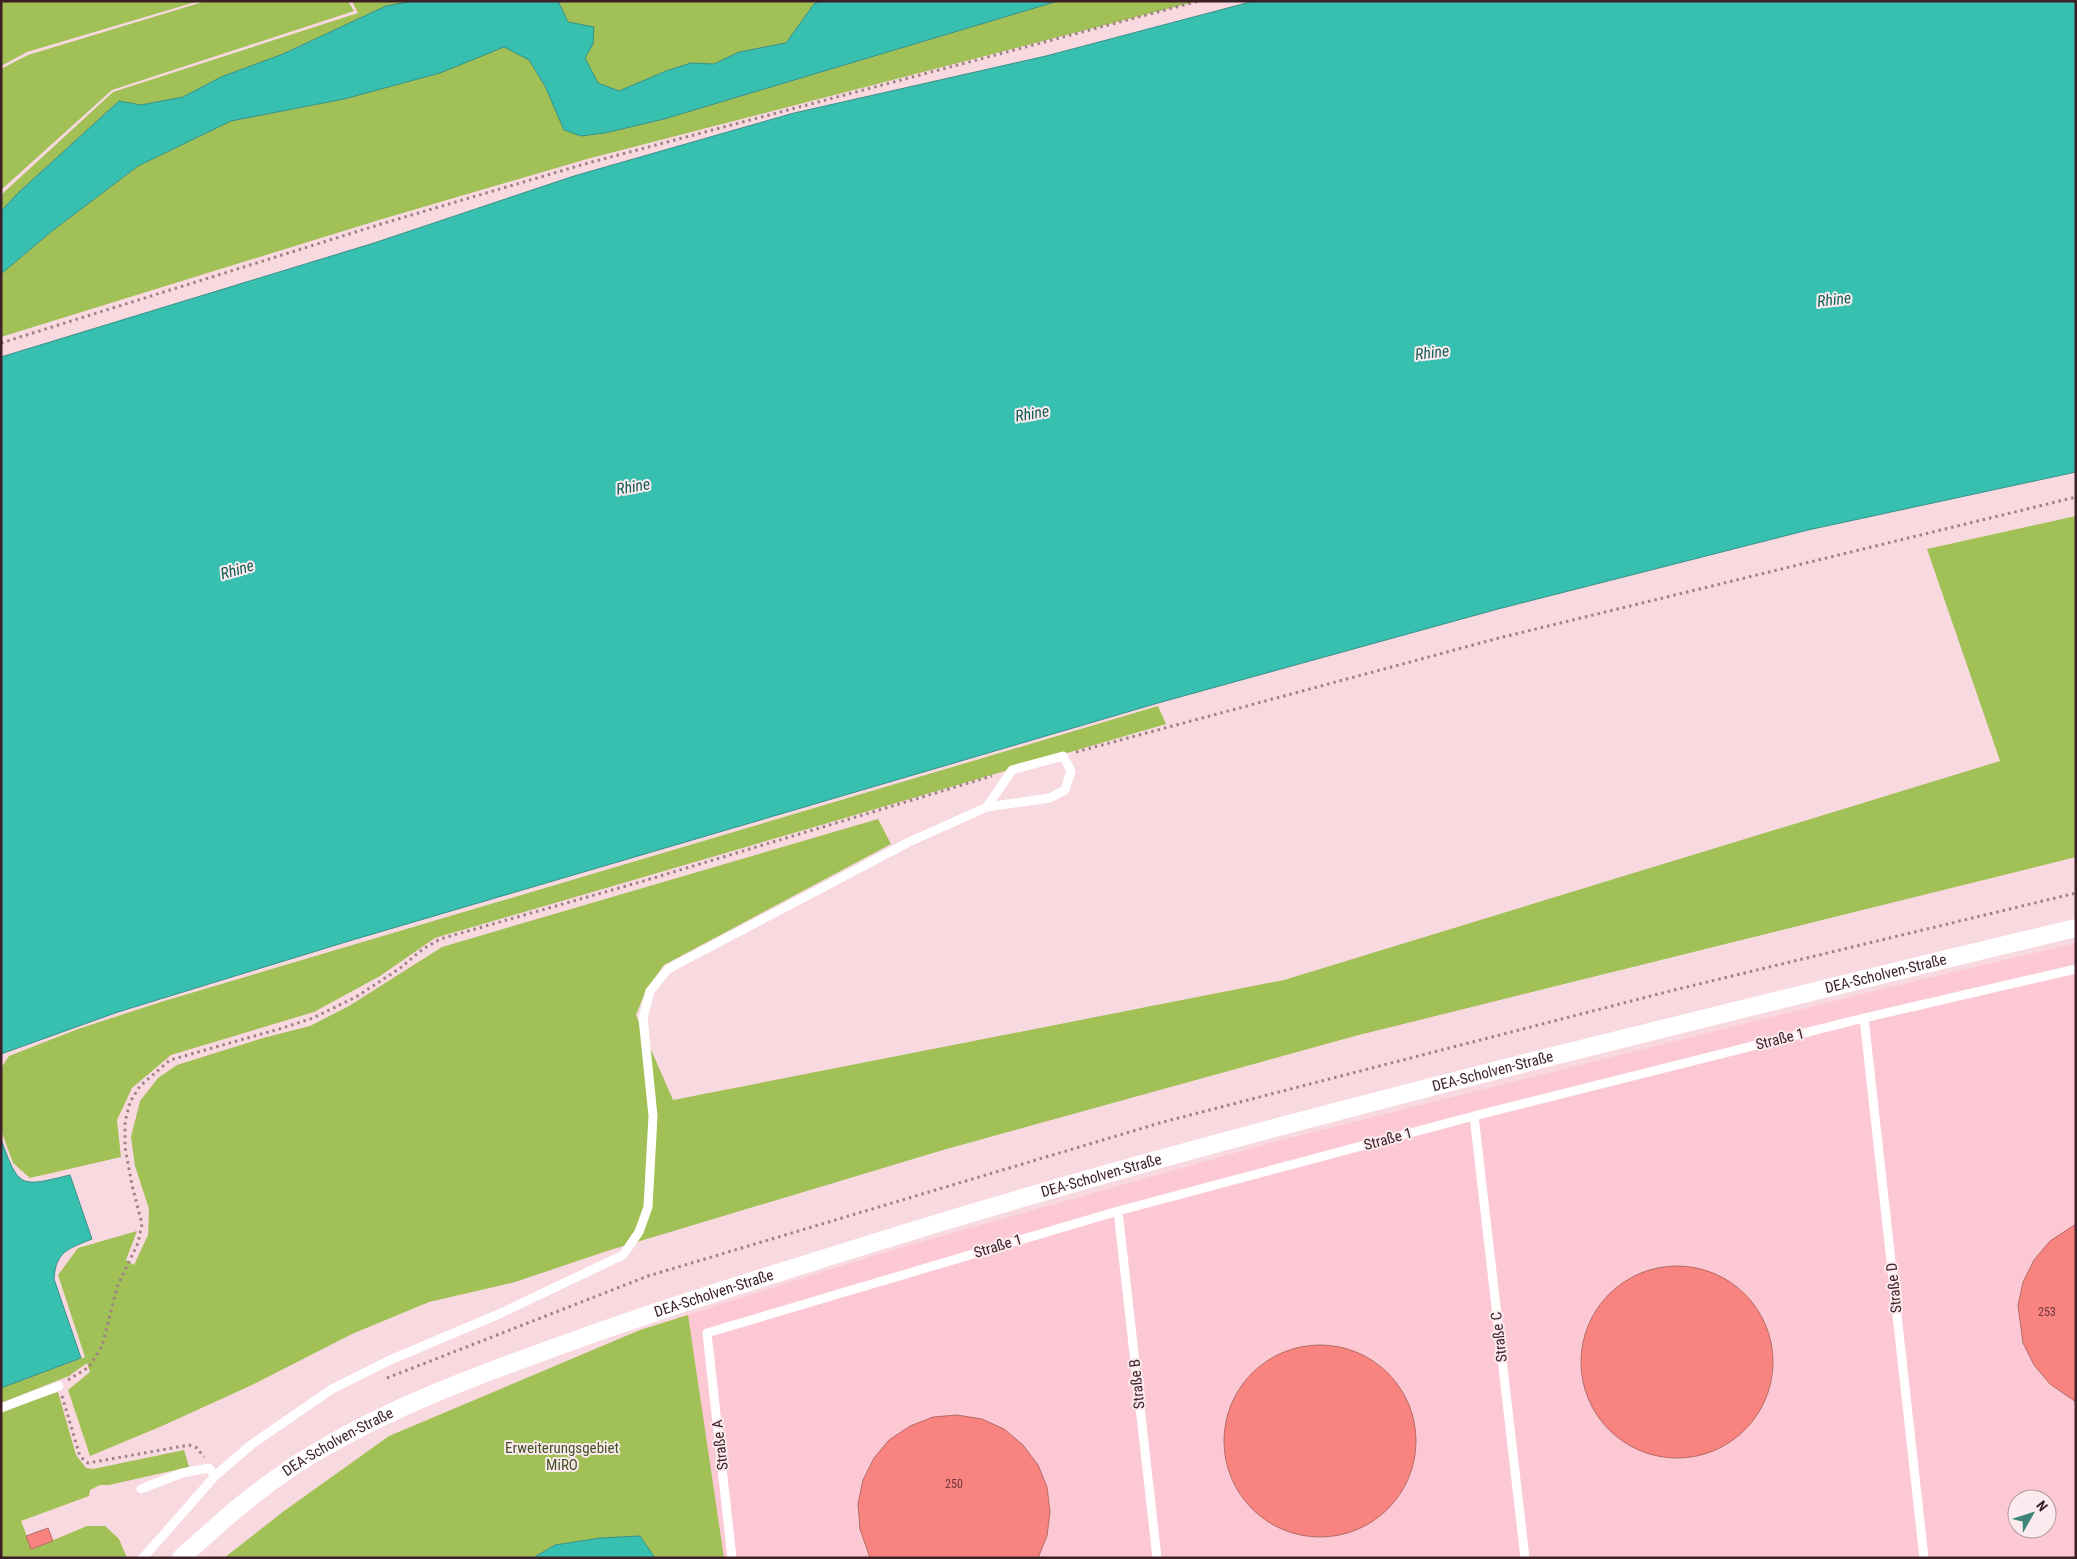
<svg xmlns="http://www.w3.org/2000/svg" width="2077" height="1559" viewBox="0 0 2077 1559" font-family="'Roboto Condensed',sans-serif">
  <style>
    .built { fill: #fcc8d3; fill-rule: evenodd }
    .green { fill: #a1c055 }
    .water { fill: #37c0b0; stroke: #389087 }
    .building { fill: #f9837e; stroke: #b36c68 }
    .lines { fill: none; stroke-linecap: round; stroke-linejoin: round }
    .path { stroke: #9f8188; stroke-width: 3; stroke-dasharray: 2.5 4; stroke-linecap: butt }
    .service { stroke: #fff; stroke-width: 9 }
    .minor { stroke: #fff; stroke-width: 18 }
    .labels { text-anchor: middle; stroke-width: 4; stroke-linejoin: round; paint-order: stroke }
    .number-label { font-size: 12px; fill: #6b383d }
    .street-label { font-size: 15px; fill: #3c1f27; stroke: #fbebee }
    .park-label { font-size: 15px; fill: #435124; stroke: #fbebee }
    .water-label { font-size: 16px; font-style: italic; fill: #145e55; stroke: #fbebee }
  </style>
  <rect width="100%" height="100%" fill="#f9d9e0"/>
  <path class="built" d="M2076,943V1558H656L640,1330L879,1254L1270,1143L1862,994ZM2017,1499H2047V1529H2017Z"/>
  <path class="green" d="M1,1H199L27,52L1,66Z
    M206,1H348L354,11L112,90L1,190V69L28,55Z
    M352,1H413L386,6L283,54L221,77L183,97L141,105L119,101L18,193L1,211V195L113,92L358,13Z
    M558,1H822L814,4L786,43L739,52L714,64L691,63L666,71L619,91L598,83L584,58L593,44L579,25L568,22Z
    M1058,1H1198L587,159L379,220L1,337V274L52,231L138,166L231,121L344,99L440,73L505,46L529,60L545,86L564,129L581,136L606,133L664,119Z
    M2076,516V857L1355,1036L943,1150L607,1251L515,1282L429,1302L352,1334L252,1385L162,1426L90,1456L68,1390L90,1372L87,1363L69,1376L1,1403V1388L85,1357L58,1275L78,1248L137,1231L126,1260L134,1265L148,1235L149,1209L135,1166L131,1137L140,1101L158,1078L177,1065L263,1038L310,1026L349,1006L442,947L878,819L891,844L664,965L646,990L636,1015L673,1100L1284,980L2000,761L1927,549Z
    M1158,706L1166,724L435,938L380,976L314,1012L171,1055L132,1088L117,1120L121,1157L30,1178L13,1163L1,1130V1068L9,1056L78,1029L164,1001Z
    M688,1315L724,1558H655L640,1536L600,1538L555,1545L533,1558H224L284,1511L389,1436L640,1330Z
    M58,1392L76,1455L86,1468L93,1469L184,1450L189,1467L109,1485H100L90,1490L89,1496L21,1521L32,1549L87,1526H105L119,1539L127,1558H1V1411Z"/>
  <path class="water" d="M413,1H558L568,22L594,27L593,44L585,58L598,83L619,91L666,71L691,63L714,64L739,52L786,43L814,4L822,1H1058L664,119L605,133L581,136L564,130L545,86L529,60L504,47L440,73L344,99L231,121L138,166L52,231L1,274V211L18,193L119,101L141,105L183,97L221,77L283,54L386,6Z
    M1254,1H2076V472L1808,530L1498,609L1158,703L349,941L118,1012L1,1054V357L374,243L574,176L794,113L1046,56Z
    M1,1139C19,1189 20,1187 70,1175L92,1239C68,1249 56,1251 54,1279L81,1358L1,1388Z
    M640,1536L655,1558H533L555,1545L600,1538Z"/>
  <path class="building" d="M2076,1224V1402L2050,1384L2034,1365L2023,1343L2018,1306L2023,1282L2034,1260L2050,1241Z
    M1581 1362a96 96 0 1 1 192 0a96 96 0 1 1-192 0Z
    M1224 1441a96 96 0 1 1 192 0a96 96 0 1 1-192 0Z
    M957,1415L982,1419L1004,1429L1023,1445L1038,1465L1047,1487L1050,1512L1047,1536L1038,1558H870L860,1529L858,1504L863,1480L874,1458L889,1440L910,1426L933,1417Z
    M48,1528L53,1541L31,1549L26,1536Z"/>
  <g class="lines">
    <path class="path" d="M1,343L381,224L588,163L1199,1
      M1076,752L1499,638L2076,497
      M387,1378L648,1276L1163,1122L1670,991L2076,893
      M68,1380L89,1367L102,1346L117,1287L138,1243L142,1224L132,1185L125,1147V1122L130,1102L140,1086L170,1060L279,1029L313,1018L356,997L399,969L423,949L440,939L640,882L992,776
      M62,1396L79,1453L83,1459L88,1463L189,1445L197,1448L204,1457"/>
    <path class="service" d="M1864,1018L1924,1558
      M1474,1116L1525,1558
      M1118,1211L1157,1558
      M1,1408L59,1386
      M141,1489L182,1473L209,1468L215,1476
      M143,1558L215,1476L252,1444L332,1389L390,1360L499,1314L623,1255L639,1232L648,1207L653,1116L643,1018L650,991L668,969L909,842L987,807L1012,770L1063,756L1071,771L1065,790L1050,798L987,807
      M732,1558L707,1333L1118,1211L1474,1116L1864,1018L2076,969"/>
    <path class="minor" id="s1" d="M181,1558C226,1517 271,1477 325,1447C392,1408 465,1380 537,1354C642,1315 748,1282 854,1249C1089,1175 1327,1113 1565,1053C1735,1011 1905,968 2076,928"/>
  </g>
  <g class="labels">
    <g class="number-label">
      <text x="2047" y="1316">253</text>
      <text x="954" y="1488">250</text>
    </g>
    <g class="street-label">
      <text dy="5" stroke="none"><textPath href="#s1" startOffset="1816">DEA-Scholven-Straße</textPath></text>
      <text transform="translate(1780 1039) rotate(-14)" y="5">Straße 1</text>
      <text dy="5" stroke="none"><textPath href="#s1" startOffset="1411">DEA-Scholven-Straße</textPath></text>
      <text transform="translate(1388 1139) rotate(-15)" y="5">Straße 1</text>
      <text dy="5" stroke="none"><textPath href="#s1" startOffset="1006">DEA-Scholven-Straße</textPath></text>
      <text transform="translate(998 1246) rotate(-17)" y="5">Straße 1</text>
      <text transform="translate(1894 1288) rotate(-96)" y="5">Straße D</text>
      <text dy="5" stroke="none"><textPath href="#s1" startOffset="601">DEA-Scholven-Straße</textPath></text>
      <text transform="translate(1499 1337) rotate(-97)" y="5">Straße C</text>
      <text transform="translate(1137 1384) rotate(-96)" y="5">Straße B</text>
      <text dy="5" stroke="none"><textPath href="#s1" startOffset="196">DEA-Scholven-Straße</textPath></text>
      <text transform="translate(720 1445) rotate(-97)" y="5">Straße A</text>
    </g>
    <g class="park-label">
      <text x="562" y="1453">Erweiterungsgebiet<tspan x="562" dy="17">MiRO</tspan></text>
    </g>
    <g class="water-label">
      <text transform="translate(1834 299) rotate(-7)" y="6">Rhine</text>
      <text transform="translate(1432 352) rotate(-7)" y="6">Rhine</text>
      <text transform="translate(1032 413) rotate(-10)" y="6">Rhine</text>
      <text transform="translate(633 486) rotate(-10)" y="6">Rhine</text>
      <text transform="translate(237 569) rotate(-16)" y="6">Rhine</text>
    </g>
  </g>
  <rect width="2077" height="1559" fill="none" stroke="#3c1f27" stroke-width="5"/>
  <g transform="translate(2032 1514) rotate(51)"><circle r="24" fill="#fbebee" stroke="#af999e"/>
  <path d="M0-4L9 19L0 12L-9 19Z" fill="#3f847b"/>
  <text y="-8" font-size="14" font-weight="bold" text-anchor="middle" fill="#3c1f27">N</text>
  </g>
</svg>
